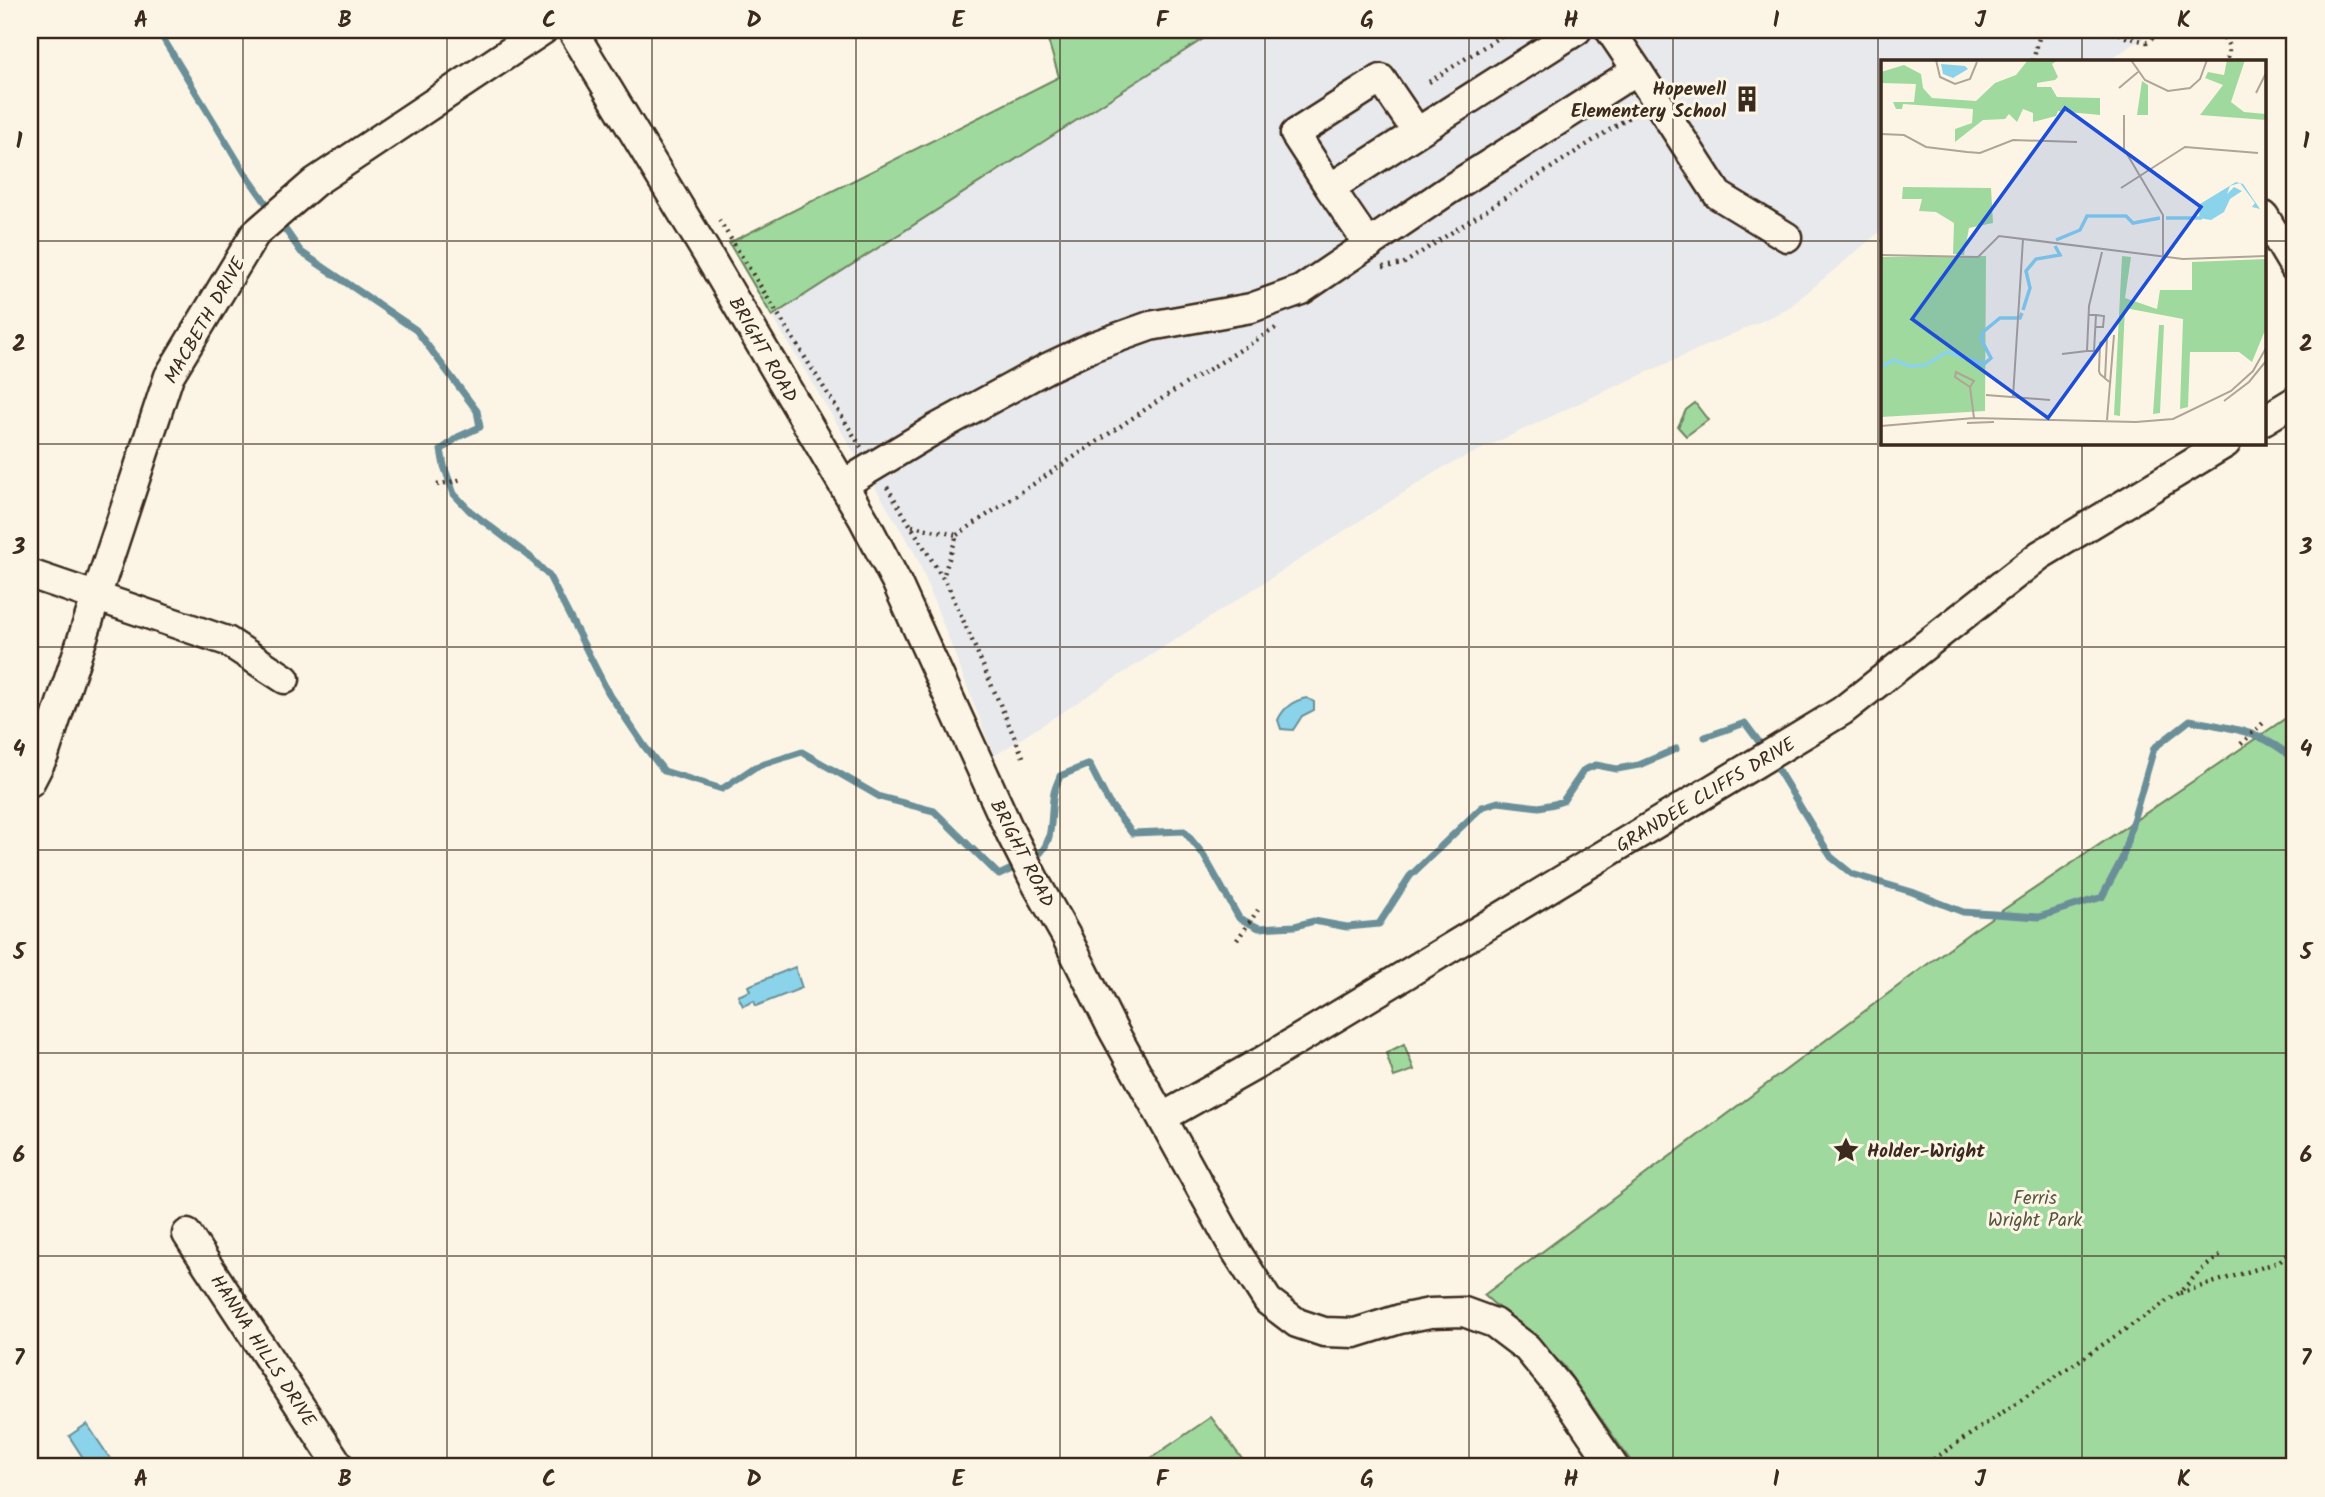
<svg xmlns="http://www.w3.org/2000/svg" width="2325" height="1497" viewBox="0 0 2325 1497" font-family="Kalam,sans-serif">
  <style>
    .built { fill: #e7e9ec }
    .green { fill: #a0d99e; stroke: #6e825e; stroke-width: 2 }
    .water { fill: #8ad3ea; stroke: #6a8f98; stroke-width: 2 }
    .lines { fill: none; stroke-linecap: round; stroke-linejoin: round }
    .stream { stroke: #6a8f98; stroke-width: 7 }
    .minor-casing { stroke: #3b2a1e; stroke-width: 33 }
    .path { stroke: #3b2a1e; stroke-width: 4.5; stroke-dasharray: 2 5; stroke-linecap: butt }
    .minor { stroke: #fcf5e5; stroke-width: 28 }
    .grid { fill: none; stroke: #3b2a1e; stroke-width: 2; stroke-opacity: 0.55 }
    .labels { text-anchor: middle; stroke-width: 6; stroke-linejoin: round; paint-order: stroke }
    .poi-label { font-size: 19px; font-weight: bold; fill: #3b2a1e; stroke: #fcf5e5; text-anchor: end }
    .street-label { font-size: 19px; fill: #3b2a1e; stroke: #fcf5e5 }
    .park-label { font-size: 19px; fill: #54563e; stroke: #fcf5e5 }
    .inset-river { fill: none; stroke: #8ad3ea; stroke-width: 3.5 }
    .inset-road { fill: none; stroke: #afa495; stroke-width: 2 }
    .view { fill: #1d4ed8; fill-opacity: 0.15; stroke: #1d4ed8; stroke-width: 3.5 }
    .inset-edge { fill: none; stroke: #3b2a1e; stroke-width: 3.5 }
    .neatline { fill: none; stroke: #3b2a1e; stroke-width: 2.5 }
    .grid-label { font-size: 23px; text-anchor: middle; font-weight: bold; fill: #3b2a1e }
  </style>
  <rect width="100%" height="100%" fill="#fcf5e5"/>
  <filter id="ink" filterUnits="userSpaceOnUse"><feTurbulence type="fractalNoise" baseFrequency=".0143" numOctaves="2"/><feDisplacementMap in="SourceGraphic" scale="14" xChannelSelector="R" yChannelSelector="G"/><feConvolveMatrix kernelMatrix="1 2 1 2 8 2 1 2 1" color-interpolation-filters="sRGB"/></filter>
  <g filter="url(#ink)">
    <path class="built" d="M1217,30H2155L2108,61H1882V230L1786,310L1592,397L1442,468L994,756L917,557L772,316Z"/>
    <path class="green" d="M1045,30H1217L772,316L729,243L1059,77Z
      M1695,403L1708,420L1686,436L1678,427L1686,410Z
      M2295,712V1467H1635L1563,1365L1484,1295L1972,931Z
      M1404,1044L1414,1070L1394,1077L1386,1053Z
      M1211,1417L1248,1467H1138Z"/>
    <path class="water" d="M1307,698L1314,702V710L1302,716L1293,730L1281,729L1278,720C1283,708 1294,700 1307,698Z
      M795,967L802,988L756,1006L754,1001L743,1006L738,996L750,991L748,986Z
      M87,1424L111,1460L101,1467H89L69,1436Z"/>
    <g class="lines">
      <path class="stream" d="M158,30L245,173L273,213
        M280,222L301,252L416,330L477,411L480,427L458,437L441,450L444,466L454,494L470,511L529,556L549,576L608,692L645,747L664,771L722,789L755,767L802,752L880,797L934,811L999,875L1020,865
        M1705,737L1745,723L1765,750
        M1772,760L1831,857L1852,874L1912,892L1963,912L2039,917L2102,897L2122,859L2154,748L2190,720C2233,729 2261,730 2295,760
        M1030,860C1057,848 1049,816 1054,793C1055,787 1058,782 1060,776L1089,764L1109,803L1132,833L1184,831L1203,854L1239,918L1259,928L1295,926L1314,921L1347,927L1379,924L1410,876L1482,807L1498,802L1539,807L1554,804L1563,801L1584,770L1596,765L1617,769L1639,765L1676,749"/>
      <g class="minor-casing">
        <path id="minor" d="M572,30L708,255L864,520L896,581L1011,834L1037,885L1066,936L1112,1028L1234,1248L1268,1301L1297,1323L1324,1332L1355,1333L1400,1319L1430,1313L1464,1312L1494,1323L1527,1348L1560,1388L1614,1467
          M1637,70L1718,195L1787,237
          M1330,188L1295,134L1381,79L1417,132
          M2264,216L2295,268
          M1369,245L1330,188L1577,30
          M2264,420L2295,401
          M844,484L937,428L1047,368L1094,346L1150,326L1251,308L1301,290L1447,191L1637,70L1610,30
          M30,574L227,641L285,679
          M30,782L44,755L169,376L255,234L315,182L543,30
          M1163,1117L1261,1062L1842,711L2040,555L2226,443
          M187,1234L340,1467"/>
      </g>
      <path class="path" d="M2113,30L2126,37L2147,42L2163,30
        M2212,30C2227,37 2232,45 2227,61
        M2291,30L2295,35
        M2033,61L2041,30
        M1429,82L1510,30
        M719,220L861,447
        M1383,267L1403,264L1637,112
        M437,485L463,479
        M887,487L949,588L1024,759
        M912,526L957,535L943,577
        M957,535L1158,401L1279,326
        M2241,744L2263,723
        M1237,940L1258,910
        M2180,1293L2279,1262L2295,1249
        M1922,1467L2179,1293L2201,1270L2224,1253"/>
      <use href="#minor" class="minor"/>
    </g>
  </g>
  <path class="grid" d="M243,30V1467M447,30V1467M652,30V1467M856,30V1467M1060,30V1467M1265,30V1467M1469,30V1467M1673,30V1467M1878,30V1467M2082,30V61M30,241H1882M2264,241H2295M2082,443V1467M30,444H2295M30,647H2295M30,850H2295M30,1053H2295M30,1256H2295"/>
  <defs>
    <g id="building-bare" transform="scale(2.1)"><path d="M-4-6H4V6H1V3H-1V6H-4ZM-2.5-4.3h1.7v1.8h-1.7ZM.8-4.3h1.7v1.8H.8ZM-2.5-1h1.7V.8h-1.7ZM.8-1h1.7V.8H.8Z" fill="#3b2a1e" stroke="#fcf5e5" stroke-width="2.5" paint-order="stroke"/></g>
    <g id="sight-bare" transform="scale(2.1)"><path d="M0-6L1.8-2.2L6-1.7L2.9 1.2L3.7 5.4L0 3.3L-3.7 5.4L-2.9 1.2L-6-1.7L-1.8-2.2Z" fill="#3b2a1e" stroke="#fcf5e5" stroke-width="2.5" paint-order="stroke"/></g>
  </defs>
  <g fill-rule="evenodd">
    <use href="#building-bare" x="1747" y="99"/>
    <use href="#sight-bare" x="1846" y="1150"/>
  </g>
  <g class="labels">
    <g class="poi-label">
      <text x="1726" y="95">Hopewell<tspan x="1726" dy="22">Elementery School</tspan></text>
      <text x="1867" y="1157" text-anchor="start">Holder-Wright</text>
    </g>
    <g class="street-label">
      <text transform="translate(204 320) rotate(-60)" y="7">MACBETH DRIVE</text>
      <text transform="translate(764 349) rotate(60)" y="7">BRIGHT ROAD</text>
      <text transform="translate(1705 794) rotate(-31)" y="7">GRANDEE CLIFFS DRIVE</text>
      <text transform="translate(1023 853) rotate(63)" y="7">BRIGHT ROAD</text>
      <text transform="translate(264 1350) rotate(57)" y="7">HANNA HILLS DRIVE</text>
    </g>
    <g class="park-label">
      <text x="2035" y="1204">Ferris<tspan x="2035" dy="22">Wright Park</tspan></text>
    </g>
  </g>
  <g transform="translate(1881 60)">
    <rect width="385" height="385" fill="#fcf5e5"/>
    <path d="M147,0H177L171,4L177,17L174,20L156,23V27H170L176,37L219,38V55L177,51L175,56L152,62V53L142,49L136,62L128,54L124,59L102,60L74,82V69L91,63L92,49L22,44L21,49H15L12,42H33L35,24L0,23V12L23,5L40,14L42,28L51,38L95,41L114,23L135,15ZM346,0H364L350,42L363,52L385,54V60L319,55L342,25L324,18L327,12L343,15ZM261,21L267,25V55H256ZM22,127L110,128L112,163L88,168L83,195L72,194L73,163L55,152L38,151L41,139H21ZM105,196L104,351L0,357V197ZM241,196L250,197L244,238L276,249L279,230H311V202L385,199V268L371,302L358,292H309L307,347L299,349L302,259L244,248L239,356L233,355ZM278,265H283L279,353L272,354Z" fill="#a0d99e"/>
    <path d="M60,4L84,6L87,9L72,18L62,14ZM355,122L362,124L379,149L371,147L374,143L359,123L355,124L349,126L346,134L353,127L361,131L349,139L343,152L330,160L318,158L319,144Z" fill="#8ad3ea"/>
    <path class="inset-river" d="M285,158H321M175,180L199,170L206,156H245L252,163L279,158M142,250L149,228L145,211L155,199L179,195L174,186M0,307L13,300L28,306L44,305L66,292L103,304L110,298L100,279L102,272L119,258H139L141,253"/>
    <path class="inset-road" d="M55,0L59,17L74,24L89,19L96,2M68,0H125M250,0L264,20L287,31L309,28L319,19L326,0M238,28L257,12M375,33L385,13M243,55V89L282,155V197M0,74L23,75L45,87L86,92L99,93L132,80L196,82M240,128L304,87L377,93M0,195L97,197L118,176L302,199L385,196M208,255H215L213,291H206L208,246L221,192M215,267H222L223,256L215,255M181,294L206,291M224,319L226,278L219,283L218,311L219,314L226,320L230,323M89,327L74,317L75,312L93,321L89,327L93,358M105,335L169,340M132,337L142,179M343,341L368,322L385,301M226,360L233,275M86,363L113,362M0,366L93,358L255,362L292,359L350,331L372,311L385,288M100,385H242"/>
    <path class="view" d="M184,48L320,147L167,358L31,259Z"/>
    <rect width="385" height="385" class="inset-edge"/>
  </g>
  <rect width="2325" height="1497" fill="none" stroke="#fcf5e5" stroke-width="77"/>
  <rect x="38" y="38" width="2248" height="1420" class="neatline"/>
  <g class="grid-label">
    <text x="141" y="27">A</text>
    <text x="345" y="27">B</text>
    <text x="549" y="27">C</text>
    <text x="754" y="27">D</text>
    <text x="958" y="27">E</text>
    <text x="1162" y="27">F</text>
    <text x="1367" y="27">G</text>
    <text x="1571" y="27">H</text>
    <text x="1776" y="27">I</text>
    <text x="1980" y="27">J</text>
    <text x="2184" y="27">K</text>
    <text x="19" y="148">1</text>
    <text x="2306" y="148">1</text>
    <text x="19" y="351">2</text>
    <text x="2306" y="351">2</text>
    <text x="19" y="554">3</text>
    <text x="2306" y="554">3</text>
    <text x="19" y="756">4</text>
    <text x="2306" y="756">4</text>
    <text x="19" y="959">5</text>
    <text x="2306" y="959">5</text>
    <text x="19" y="1162">6</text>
    <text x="2306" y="1162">6</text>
    <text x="19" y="1365">7</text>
    <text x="2306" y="1365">7</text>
    <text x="141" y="1486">A</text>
    <text x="345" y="1486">B</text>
    <text x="549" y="1486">C</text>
    <text x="754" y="1486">D</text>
    <text x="958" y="1486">E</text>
    <text x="1162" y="1486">F</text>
    <text x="1367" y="1486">G</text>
    <text x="1571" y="1486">H</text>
    <text x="1776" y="1486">I</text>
    <text x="1980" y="1486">J</text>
    <text x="2184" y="1486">K</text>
  </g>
</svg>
